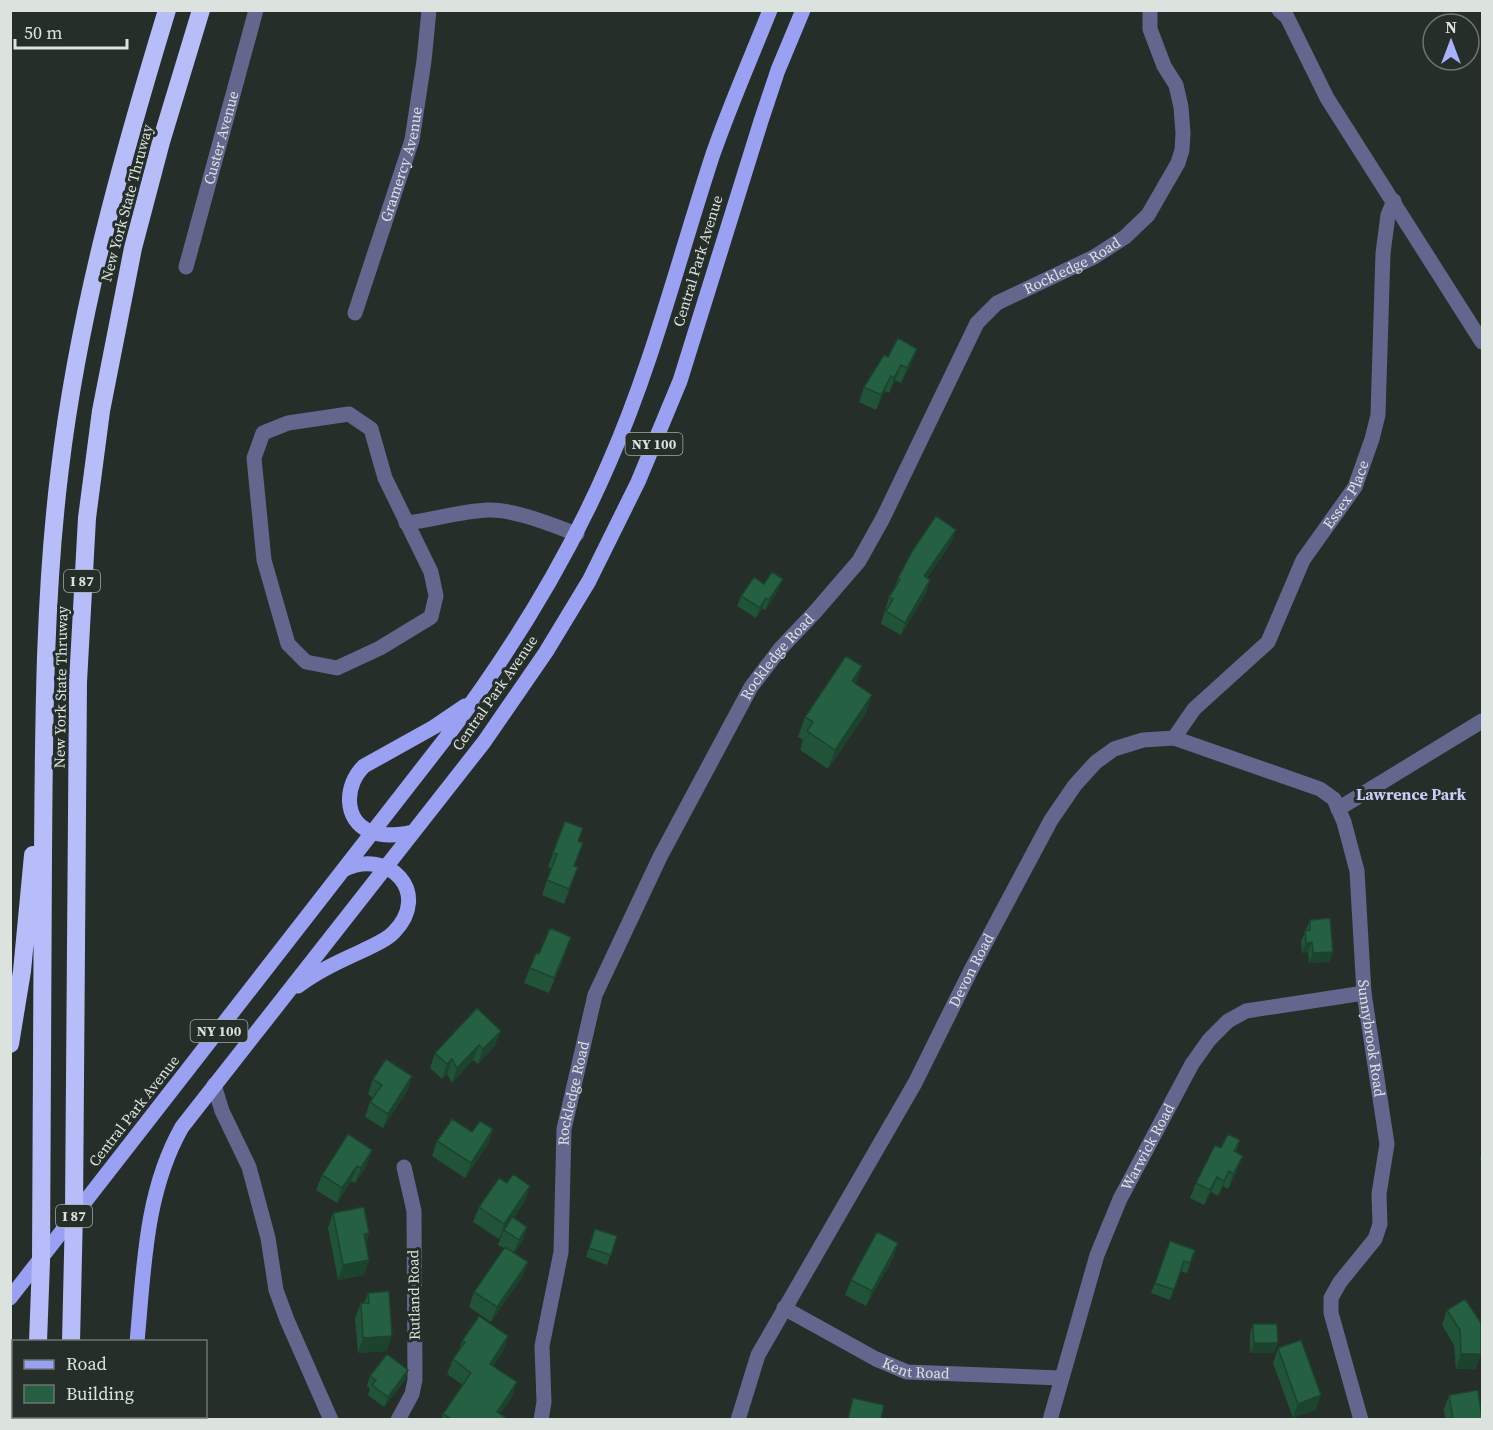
<svg xmlns="http://www.w3.org/2000/svg" width="1493" height="1430" viewBox="0 0 1493 1430" font-family="'Source Serif 4',serif">
  <style>
    .lines { fill: none; stroke-linecap: round; stroke-linejoin: round }
    .minor { stroke: #63678e; stroke-width: 15 }
    .major { stroke: #9ba1f2; stroke-width: 15 }
    .highway { stroke: #b7bdf8; stroke-width: 18 }
    .wall { fill: #215339 }
    .shaded-wall { fill: #1b432e }
    .building { fill: #266042; stroke: #1b432e; stroke-width: 1.5 }
    .labels { text-anchor: middle; stroke-width: 6; stroke-linejoin: round; paint-order: stroke }
    .shield { fill: #252e28; stroke: #a5aca7; stroke-width: 1.5 }
    .shield-label { font-size: 14px; font-weight: bold; fill: #dce2de }
    .street-label { font-size: 15px; fill: #dce2de; stroke: #252e28 }
    .neighbourhood-label { font-size: 16px; font-weight: bold; fill: #c9cef9; stroke: #252e28 }
  </style>
  <rect width="100%" height="100%" fill="#252e28"/>
  <g class="lines">
    <g class="minor">
      <path d="M1279,10L1287,17L1327,98L1482,342"/>
      <path id="s1" d="M186,267L256,10"/>
      <path id="s2" d="M355,313L412,140L424,61L429,10"/>
      <path d="M349,414L371,429L385,478L431,572L436,596L431,617L380,648L337,668L306,662L288,644L264,560L254,458L263,433L288,423Z"/>
      <path d="M406,523C434,520 460,511 488,510C514,509 552,525 577,534"/>
      <path id="s3" d="M1174,738L1194,709L1268,642L1303,560L1355,487L1372,439L1378,415L1383,253L1388,215L1394,201"/>
      <path d="M1338,809L1482,721"/>
      <path d="M214,1085L222,1111L249,1167L268,1238L276,1290L287,1320L331,1420"/>
      <path id="s4" d="M784,1308L876,1359L907,1372L1061,1378"/>
      <path d="M398,1420L412,1394L415,1380L414,1211L404,1167"/>
      <path id="s5" d="M541,1420L544,1402L542,1346L561,1252L564,1129L595,995L660,857L751,687L780,649L815,612L859,561L883,518L977,323L997,303L1094,257L1125,237L1148,215L1178,163L1182,150L1183,133L1181,107L1176,85L1164,66L1150,29V10"/>
      <path id="s6" d="M738,1420L758,1355L915,1083L971,970L1051,820L1075,785L1096,762L1114,749L1143,740L1174,738L1320,789L1334,799L1344,822L1357,871L1364,993L1387,1144L1379,1194L1380,1224L1375,1239L1340,1282L1331,1298V1313L1361,1420"/>
      <path id="s7" d="M1050,1420L1097,1255L1120,1199L1192,1064L1209,1040L1228,1021L1246,1011L1364,993"/>
    </g>
    <path class="major" d="M413,832C399,835 385,837 371,832C342,820 345,784 364,766L434,727L465,706
      M298,986C318,971 340,961 362,951C373,945 386,941 394,932C432,893 389,847 343,870
      M10,1298L445,739C510,653 566,563 609,463C653,363 679,257 713,154C730,105 751,58 770,10
      M137,1342C144,1268 145,1192 182,1127L484,742L546,652L589,581L638,482L680,381L761,121L778,70L803,10
      M129,1420V1416"/>
    <path class="highway" d="M10,1044L22,971L33,855
      M38,1342L41,1262C42,1127 43,991 43,855C44,726 44,597 60,468C79,311 121,161 167,10
      M71,1342L74,1212L78,682L87,518L101,411L133,248L161,142L201,10
      M89,1416V1420
      M33,1420V1416
      M66,1420V1416"/>
  </g>
  <path class="wall" d="M917,349L911,364L901,383L895,380L889,393L885,391L876,410L859,402L864,387L888,357Z
    M951,543L927,578L930,580L926,593L901,635L881,624L889,597L893,591L898,578Z
    M764,584L779,589L765,610L762,608L756,618L737,606L741,596Z
    M862,666L855,684L872,695L865,715L828,769L800,750L803,740L798,737L805,717Z
    M565,821L578,841L572,882L564,904L542,895L551,869L548,867Z
    M1310,920L1333,952L1329,962L1309,963L1308,952L1302,953L1301,941Z
    M566,952L549,993L524,983L536,953L539,954Z
    M477,1008L495,1046L478,1064L473,1060L452,1083L447,1074L442,1079L430,1068L435,1053Z
    M412,1076L407,1091L383,1128L365,1117L370,1102L373,1098L368,1094L373,1079Z
    M493,1129L488,1144L465,1178L432,1156L437,1141L472,1132Z
    M348,1134L367,1165L355,1183L351,1181L337,1203L316,1190L322,1175Z
    M1240,1140L1236,1152L1237,1171L1228,1189L1223,1186L1218,1196L1211,1192L1204,1205L1190,1198L1196,1183L1221,1148Z
    M1482,1149V1161L1480,1160Z
    M507,1183L530,1186L525,1201L514,1217L527,1227L522,1242L514,1253L528,1262L522,1277L491,1322L469,1307L474,1292L504,1248L498,1245L502,1234L499,1239L473,1222L479,1207Z
    M333,1213L369,1233L366,1243L369,1260L364,1275L338,1280L328,1228Z
    M595,1229L617,1236L607,1265L586,1257Z
    M1170,1241L1195,1250L1187,1273L1180,1271L1170,1300L1151,1293Z
    M898,1243L893,1258L866,1306L845,1295L851,1280Z
    M368,1293L387,1351L358,1353L355,1318L361,1303H364Z
    M1465,1299L1476,1369H1456L1454,1345L1442,1325L1447,1310Z
    M1253,1324L1274,1353H1250V1334Z
    M508,1336L503,1351L493,1366L512,1397L500,1414L508,1419H441L443,1414L463,1385L447,1374L453,1359L459,1350L462,1341Z
    M1278,1348L1316,1410L1293,1418L1273,1363Z
    M408,1370L405,1380L384,1407L368,1395L370,1389L367,1386L370,1376Z
    M1449,1395L1482,1419H1445L1444,1409Z
    M853,1398L881,1419H847Z"/>
  <path class="shaded-wall" d="M917,349L911,364L901,383L907,368Z
    M901,365L895,380L889,393L894,378Z
    M891,376L885,391L876,410L881,395Z
    M956,530L951,543L919,589L924,576Z
    M783,579L779,589L765,610L769,600Z
    M930,580L926,593L901,635L905,623Z
    M766,598L762,608L756,618L760,608Z
    M862,666L855,686L852,681Z
    M872,695L865,715L828,769L835,750Z
    M1312,942L1308,952L1302,953L1306,943Z
    M1333,952L1329,962L1309,963L1313,953Z
    M501,1031L495,1046L478,1064L483,1049Z
    M479,1045L473,1060L452,1083L457,1068Z
    M452,1059L447,1074L442,1079L447,1064Z
    M412,1076L407,1091L383,1128L388,1114Z
    M493,1129L488,1144L465,1178L471,1163Z
    M372,1150L367,1165L355,1183L361,1168Z
    M1243,1156L1237,1171L1228,1189L1233,1174Z
    M357,1166L351,1181L337,1203L342,1188Z
    M1229,1171L1223,1186L1218,1196L1224,1181Z
    M1217,1177L1211,1192L1204,1205L1210,1190Z
    M530,1186L525,1201L505,1230H504L499,1239L504,1224Z
    M527,1227L522,1242L513,1254L519,1240Z
    M369,1233L364,1248V1234Z
    M898,1243L893,1258L866,1306L872,1291Z
    M369,1260L364,1275L338,1280L343,1265Z
    M528,1262L522,1277L491,1322L497,1307Z
    M392,1336L387,1351L358,1353L363,1338Z
    M508,1336L503,1351L484,1379L490,1364Z
    M1254,1343H1278L1274,1353H1250Z
    M1461,1354H1481L1476,1369H1456Z
    M408,1370L405,1380L384,1407L388,1397Z
    M517,1382L512,1397L496,1419L497,1412Z
    M1321,1395L1316,1410L1293,1418L1298,1404Z"/>
  <path class="building" d="M898,338L917,349L907,368L901,365L894,378L891,376L881,395L864,387L884,355L888,357Z
    M936,516L956,530L924,576L930,580L905,623L886,611L893,599L889,597L900,579L898,578L913,550Z
    M772,572L783,579L769,600L766,598L760,608L741,596L754,577L764,584Z
    M846,656L862,666L852,681L872,695L835,750L807,731L813,722L805,717Z
    M565,821L583,828L578,841L583,843L574,866L578,867L569,889L547,880L557,854L553,853Z
    M1330,918L1333,952L1313,953L1312,942L1306,943L1305,931L1310,930V920Z
    M550,928L571,937L554,978L530,968L536,953L539,954Z
    M477,1008L501,1031L483,1049L479,1045L457,1068L452,1059L447,1064L435,1053Z
    M386,1059L412,1076L388,1114L370,1102L382,1085L373,1079Z
    M452,1119L472,1132L480,1121L493,1129L471,1163L437,1141Z
    M348,1134L372,1150L361,1168L357,1166L342,1188L322,1175Z
    M1228,1134L1240,1140L1234,1151L1243,1156L1233,1174L1229,1171L1224,1181L1217,1177L1210,1190L1196,1183L1215,1145L1221,1148Z
    M513,1174L530,1186L504,1224L479,1207L499,1178L507,1183Z
    M364,1207L369,1233L364,1234L369,1260L343,1265L333,1213Z
    M512,1217L527,1227L519,1240L504,1230Z
    M595,1229L617,1236L611,1255L589,1248Z
    M877,1232L898,1243L872,1291L851,1280Z
    M1170,1241L1195,1250L1190,1263L1184,1261L1174,1290L1155,1283Z
    M505,1247L528,1262L497,1307L474,1292Z
    M389,1291L392,1336L363,1338L361,1303H369L368,1293Z
    M1465,1299L1481,1323V1354H1461L1460,1330L1447,1310Z
    M479,1316L508,1336L490,1364L517,1382L497,1412L508,1419H451L443,1414L471,1373L453,1359L465,1342L462,1341Z
    M1253,1324H1277L1278,1343H1254Z
    M1301,1340L1321,1395L1298,1404L1278,1348Z
    M387,1354L408,1370L388,1397L372,1385L376,1380L370,1376Z
    M1478,1390L1482,1419H1453L1449,1395Z
    M853,1398L884,1405L881,1419H848Z"/>
  <g class="labels">
    <g class="shield">
      <rect x="625.5" y="433" width="57" height="22" rx="4.5"/>
      <rect x="64" y="570" width="36" height="22" rx="4.5"/>
      <rect x="190.5" y="1020" width="57" height="22" rx="4.5"/>
      <rect x="56" y="1205" width="36" height="22" rx="4.5"/>
    </g>
    <g class="shield-label">
      <text x="654" y="449">NY 100</text>
      <text x="82" y="586">I 87</text>
      <text x="219" y="1036">NY 100</text>
      <text x="74" y="1221">I 87</text>
    </g>
    <g class="street-label">
      <text dy="5" stroke="none"><textPath href="#s1" startOffset="134">Custer Avenue</textPath></text>
      <text dy="5" stroke="none"><textPath href="#s2" startOffset="156">Gramercy Avenue</textPath></text>
      <text transform="translate(127 203) rotate(-75)" y="5">New York State Thruway</text>
      <text transform="translate(698 261) rotate(-73)" y="5">Central Park Avenue</text>
      <text dy="5" stroke="none"><textPath href="#s5" startOffset="1320">Rockledge Road</textPath></text>
      <text dy="5" stroke="none"><textPath href="#s3" startOffset="303">Essex Place</textPath></text>
      <text dy="5" stroke="none"><textPath href="#s5" startOffset="816">Rockledge Road</textPath></text>
      <text transform="translate(61 687) rotate(-89)" y="5">New York State Thruway</text>
      <text transform="translate(495 693) rotate(-55)" y="5">Central Park Avenue</text>
      <text dy="5" stroke="none"><textPath href="#s6" startOffset="508">Devon Road</textPath></text>
      <text dy="5" stroke="none"><textPath href="#s6" startOffset="1251">Sunnybrook Road</textPath></text>
      <text dy="5" stroke="none"><textPath href="#s5" startOffset="330">Rockledge Road</textPath></text>
      <text transform="translate(134 1111) rotate(-52)" y="5">Central Park Avenue</text>
      <text dy="5" stroke="none"><textPath href="#s7" startOffset="291">Warwick Road</textPath></text>
      <text transform="translate(414 1295) rotate(-91)" y="5">Rutland Road</text>
      <text dy="5" stroke="none"><textPath href="#s4" startOffset="147">Kent Road</textPath></text>
    </g>
    <g class="neighbourhood-label">
      <text x="1411" y="800">Lawrence Park</text>
    </g>
  </g>
  <rect width="1493" height="1430" fill="none" stroke="#dce2de" stroke-width="24"/>
  <rect x="12" y="1340" width="195" height="78" fill="#252e28" stroke="#6e7671" stroke-width="1.5"/>
  <rect x="24" y="1360" width="30" height="9" fill="#9ba1f2" stroke="#6e7671" stroke-width="1.5"/>
  <text x="66" y="1370" font-size="18" fill="#dce2de">Road</text>
  <rect x="24" y="1385" width="30" height="18" fill="#266042" stroke="#6e7671" stroke-width="1.5"/>
  <text x="66" y="1400" font-size="18" fill="#dce2de">Building</text>
  <g transform="translate(1451 42)"><circle r="28" fill="#252e28" stroke="#6e7671" stroke-width="1.5"/>
  <path d="M0-4.5L10 22L0 15L-10 22Z" fill="#a9b0fc"/>
  <text y="-9" font-size="16" font-weight="bold" text-anchor="middle" fill="#dce2de">N</text>
  </g>
  <path d="M15 39v9h112v-9" fill="none" stroke="#dce2de" stroke-width="3"/>
  <text x="24" y="39" font-size="18" fill="#dce2de" stroke="#252e28" stroke-width="4.5" paint-order="stroke">50 m</text>
</svg>
